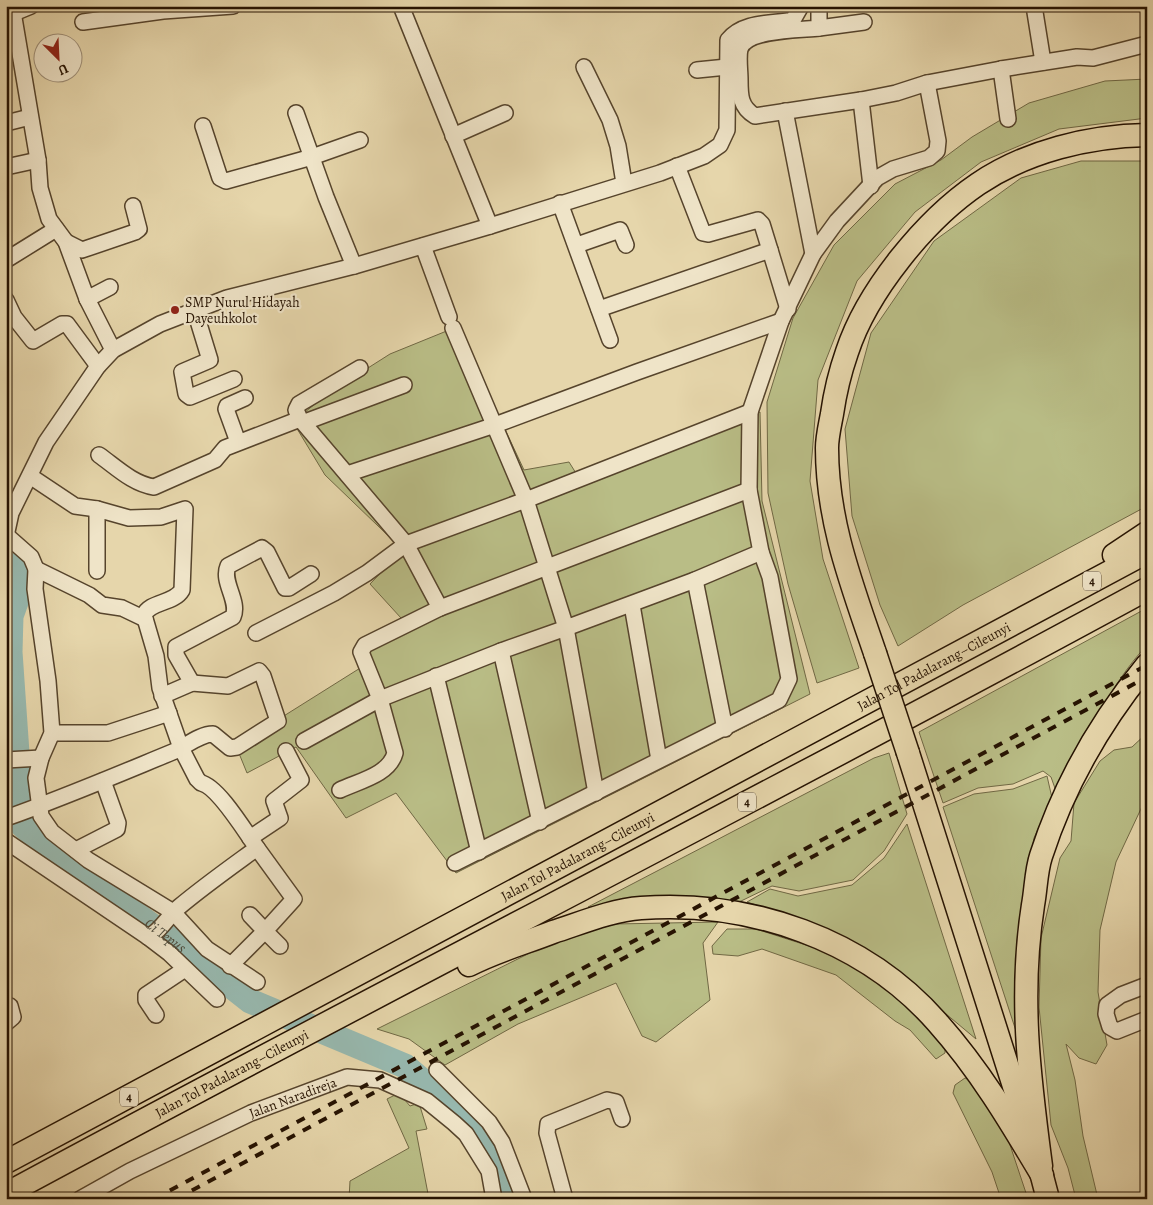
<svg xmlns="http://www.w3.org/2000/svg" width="1153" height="1205" viewBox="0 0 1153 1205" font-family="Alegreya,serif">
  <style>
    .green { fill: #b9bd86; stroke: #706844 }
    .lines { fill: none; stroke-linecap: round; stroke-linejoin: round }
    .river { stroke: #97b8ae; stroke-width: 25 }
    .minor-casing { stroke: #56442c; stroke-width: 18 }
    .highway-casing { stroke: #261302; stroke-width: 25 }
    .minor { stroke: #efe4c8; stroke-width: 15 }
    .highway { stroke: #e6d6ab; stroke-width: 22 }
    .rail { stroke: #261302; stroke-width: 4; stroke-dasharray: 9 9; stroke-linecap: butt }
    .highway-bridge-casing { stroke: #261302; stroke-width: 25; stroke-linecap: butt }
    .highway-bridge { stroke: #e6d6ab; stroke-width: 22 }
    .poi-dot { fill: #8f2418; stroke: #efe4c8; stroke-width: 2 }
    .labels { text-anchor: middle; stroke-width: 4.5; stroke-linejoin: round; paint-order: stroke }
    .shield { fill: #efe4c8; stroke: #62523d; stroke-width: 1 }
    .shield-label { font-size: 12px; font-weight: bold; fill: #261302 }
    .poi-label { font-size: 14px; fill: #261302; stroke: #efe4c8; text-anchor: start }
    .street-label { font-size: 14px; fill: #261302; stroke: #efe4c8 }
    .water-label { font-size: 15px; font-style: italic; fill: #4e4d3e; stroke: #efe4c8 }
  </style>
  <rect width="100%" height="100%" fill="#e6d6ab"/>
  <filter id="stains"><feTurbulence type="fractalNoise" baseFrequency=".004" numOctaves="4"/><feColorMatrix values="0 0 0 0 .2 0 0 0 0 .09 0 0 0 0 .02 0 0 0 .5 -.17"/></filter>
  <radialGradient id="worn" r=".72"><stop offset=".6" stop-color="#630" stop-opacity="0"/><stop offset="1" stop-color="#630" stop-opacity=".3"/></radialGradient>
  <path class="green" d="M1147,79V118L1059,129L981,162L915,212L857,281L818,380L810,481L823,559L859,668L817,683L788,584L768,493L767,402L793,318L834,245L895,184L941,160L972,137L1029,103L1105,81Z
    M1081,161H1147V506L963,605L898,646L880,605L852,516L845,429L871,333L934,241L1021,178Z
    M454,328L473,361L524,470L569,462L579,478L760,412L762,501L810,694L456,873L396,793L346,818L296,747L247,773L236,746L365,665L355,647L401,618L370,584L403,550L325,475L293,422L327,394L390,354Z
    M1147,608V645C1108,687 1083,744 1057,794L1051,777L1043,771L1013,784L978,788L943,803L919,732Z
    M1147,733V796L1116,862L1100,930L1098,992L1107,1045L1096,1064L1079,1058L1066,1044L1075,1080L1083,1136L1098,1199H1076L1068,1168L1051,1125L1039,1007L1041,938L1060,858L1071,841L1074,803L1100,761L1114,750L1132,747Z
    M889,753L907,814L884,851L853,880L799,891L772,886L739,902L674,898L588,907L874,758Z
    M1047,776L1052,798L1034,838L1019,922L1015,985L1016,1031L943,807L974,794L1013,789Z
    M907,824L976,1039L909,983L787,915L747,902L770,889L798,896L852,885L884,858Z
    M718,922L703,943L710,1000L656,1042L642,1036L616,983L518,1024L445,1065L409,1039L377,1029L554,941L615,924Z
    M727,929H756L859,962L945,1042V1053L936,1059L910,1030L895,1021L836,975L762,949L738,956L713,954L712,946Z
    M965,1078L980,1085L1007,1136L1028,1199H1001L992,1172L953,1093L955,1085Z
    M399,1093L410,1106L419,1103L427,1129L416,1131L429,1199H349L350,1181L409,1148L387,1099Z"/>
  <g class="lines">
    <path class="river" id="s1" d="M6,564L14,567L21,588L11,616L10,652L22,825L58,857L180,946L250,1001L405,1066L481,1130L512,1199"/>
    <g class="minor-casing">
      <g id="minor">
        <path d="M12,6L38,160L40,188L49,219L66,242L87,299L113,350"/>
        <path d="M401,6L490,226"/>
        <path d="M819,6V28C800,30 747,29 740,49C738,57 740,71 740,80C740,95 740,107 755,116L861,100L896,93L927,83L1001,69L1077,57L1093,58L1147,44"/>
        <path d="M1034,6L1043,62"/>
        <path d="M14,13L31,6"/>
        <path d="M83,22L163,11L233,6"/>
        <path d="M819,28L864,22"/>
        <path d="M584,67L610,120L618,146L624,183"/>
        <path d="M1001,69L1008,119"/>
        <path d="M697,70L727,67"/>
        <path d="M861,100L871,186"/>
        <path d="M785,111L813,254"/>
        <path d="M296,113L326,197L354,266"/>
        <path d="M6,123L30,117"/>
        <path d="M203,126L220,178L226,181L312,157L360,140"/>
        <path d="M453,136L505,113"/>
        <path d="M677,166L703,233L708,234L758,220L762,224L770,250"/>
        <path d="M6,167L38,160"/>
        <path d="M560,203L610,340"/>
        <path d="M66,242L82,250L135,232L139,229L133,206"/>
        <path d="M577,245L620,230L626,245"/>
        <path d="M423,246L449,317"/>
        <path d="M6,260L56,229"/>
        <path d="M87,299L110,287"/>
        <path d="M6,300L14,317L33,341L62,324H67L98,366"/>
        <path d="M599,309L770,250L788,309"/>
        <path d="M195,311L210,360L182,372L186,394L190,397L234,379"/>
        <path d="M453,328L526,500L566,628L695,580L761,552L749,490L750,412L781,321L813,254L837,221L877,178L893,169L929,158L937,151L938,141L927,83"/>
        <path d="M300,419L296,410L299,404L360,368"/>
        <path d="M305,422L404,385"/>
        <path d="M238,442L226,409L227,406L245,398"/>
        <path d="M99,455C116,467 133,484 154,487L215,460L225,448L300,419L406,544L440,608"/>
        <path d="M347,474L495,425L637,372L781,321"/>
        <path d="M30,476L75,506L97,509"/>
        <path d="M6,535L31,557L36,569L35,589L48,681L52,733L41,758L36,778L41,816L52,832L88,860L173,912L207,949L257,982"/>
        <path d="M6,536L11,513L46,442L98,366L113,350L160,324L227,298L354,266L490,226L660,173L704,156L720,145L727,130L728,40C743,21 772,24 793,20L801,6"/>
        <path d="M36,569L89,595L102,605L122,608L145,619"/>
        <path d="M97,571V509L129,518L161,517L185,509L182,590C174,604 150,601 144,615L156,656L160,688L181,748L197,779L201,783C218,786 246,833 257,848C231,867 204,886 179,907C168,916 161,931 148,937"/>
        <path d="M695,580L725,729"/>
        <path d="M632,605L659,760"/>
        <path d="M256,633L334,593L367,573L406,544L531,498L750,412"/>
        <path d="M436,676L479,852"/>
        <path d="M162,696L192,683L176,655V647L233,617C240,601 221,582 228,566L262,548L267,552L285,588H289L311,574"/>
        <path d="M52,733H108L169,713"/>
        <path d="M304,741L380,699L501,651"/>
        <path d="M6,760L41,758"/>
        <path d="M340,790C359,781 389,775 395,753L380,699L361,652L365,645L440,608L749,490"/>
        <path d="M6,818C63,798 119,774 175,751C186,746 200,734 213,734L230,748L237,747L278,721L263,676L259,671L228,686L192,683"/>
        <path d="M540,822L501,651L566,628L596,793"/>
        <path d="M250,838L280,818L274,801L301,780L286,751"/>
        <path d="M6,841L148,937L169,953L217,999"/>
        <path d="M257,848L294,899L265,931L280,946"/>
        <path d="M76,850L117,829L118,823L103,781"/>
        <path d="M455,863L779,700L789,679L770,577L761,552"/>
        <path d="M230,966L265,931L250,915"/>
        <path d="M1147,985L1121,995L1107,1005L1106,1014L1110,1027L1117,1031L1147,1019"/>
        <path d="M156,1015L146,1000V995L185,969"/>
        <path d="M6,1023L13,1017L10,1006"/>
        <path d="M437,1070L489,1122L502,1142L524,1199"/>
        <path id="s2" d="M80,1199L130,1171L251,1113L347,1077L380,1080L427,1101L454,1123L466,1134L489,1171L494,1199"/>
        <path d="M565,1199L547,1133L548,1124L607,1100L616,1102L622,1119"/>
      </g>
    </g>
    <g class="highway-casing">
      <g id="highway">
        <path d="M1114,555L1147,533"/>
        <path d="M875,653C852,585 827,522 827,448C827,437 830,425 832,414C835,393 840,372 847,352C867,291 925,220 978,184C1027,151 1089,136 1147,135"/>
        <path d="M908,753L1025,1121"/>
        <path d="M469,965C496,951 525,943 553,932C581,923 612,910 641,908C750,900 864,939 937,1022C979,1069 1010,1121 1042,1175"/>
        <path d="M1038,1161L1048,1199"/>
        <path id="s3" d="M6,1162L1147,552"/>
        <path d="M1041,1166C1029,1076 1019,995 1033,905C1036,889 1036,871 1041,856C1064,785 1100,722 1147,665"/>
        <path id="s4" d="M6,1194C385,989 769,795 1147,589"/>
      </g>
    </g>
    <use href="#minor" class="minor"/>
    <use href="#highway" class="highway"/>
    <path class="rail" d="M154,1199L1147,665
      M176,1199L1147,677"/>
    <g class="highway-bridge-casing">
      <path id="highway-bridge" d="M875,653L908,753"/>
    </g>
    <use href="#highway-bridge" class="highway-bridge"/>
  </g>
  <circle class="poi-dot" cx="175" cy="310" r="5"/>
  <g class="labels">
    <g class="shield">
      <rect x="1083" y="571.5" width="18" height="19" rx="4"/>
      <rect x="738" y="792.5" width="18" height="19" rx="4"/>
      <rect x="120" y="1087.5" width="18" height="19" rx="4"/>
    </g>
    <g class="shield-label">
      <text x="1092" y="585">4</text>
      <text x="747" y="806">4</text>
      <text x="129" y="1101">4</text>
    </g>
    <g class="poi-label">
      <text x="185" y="307">SMP Nurul Hidayah<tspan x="185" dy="16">Dayeuhkolot</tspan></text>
    </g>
    <g class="street-label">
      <text dy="5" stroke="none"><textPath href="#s3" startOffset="1052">Jalan Tol Padalarang–Cileunyi</textPath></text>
      <text dy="5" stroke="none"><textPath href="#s3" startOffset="648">Jalan Tol Padalarang–Cileunyi</textPath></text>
      <text dy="5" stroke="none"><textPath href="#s4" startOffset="256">Jalan Tol Padalarang–Cileunyi</textPath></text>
      <text dy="5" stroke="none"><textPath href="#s2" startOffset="236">Jalan Naradireja</textPath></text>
    </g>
    <g class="water-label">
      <text dy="5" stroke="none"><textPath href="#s1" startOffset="451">Ci Tepus</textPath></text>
    </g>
  </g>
  <rect width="1153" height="1205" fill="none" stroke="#e6d6ab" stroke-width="25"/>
  <rect x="8" y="8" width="1138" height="1190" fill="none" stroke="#261302" stroke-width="2.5"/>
  <rect x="12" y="12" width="1128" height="1180" fill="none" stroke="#261302"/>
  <g transform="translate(58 58) rotate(156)"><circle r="24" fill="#efe4c8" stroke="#9f9079"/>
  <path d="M0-4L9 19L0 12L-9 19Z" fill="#8f2418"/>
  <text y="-8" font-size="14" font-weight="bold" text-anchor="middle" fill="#261302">U</text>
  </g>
  <rect width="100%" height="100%" filter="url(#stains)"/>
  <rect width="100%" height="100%" fill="url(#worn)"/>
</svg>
